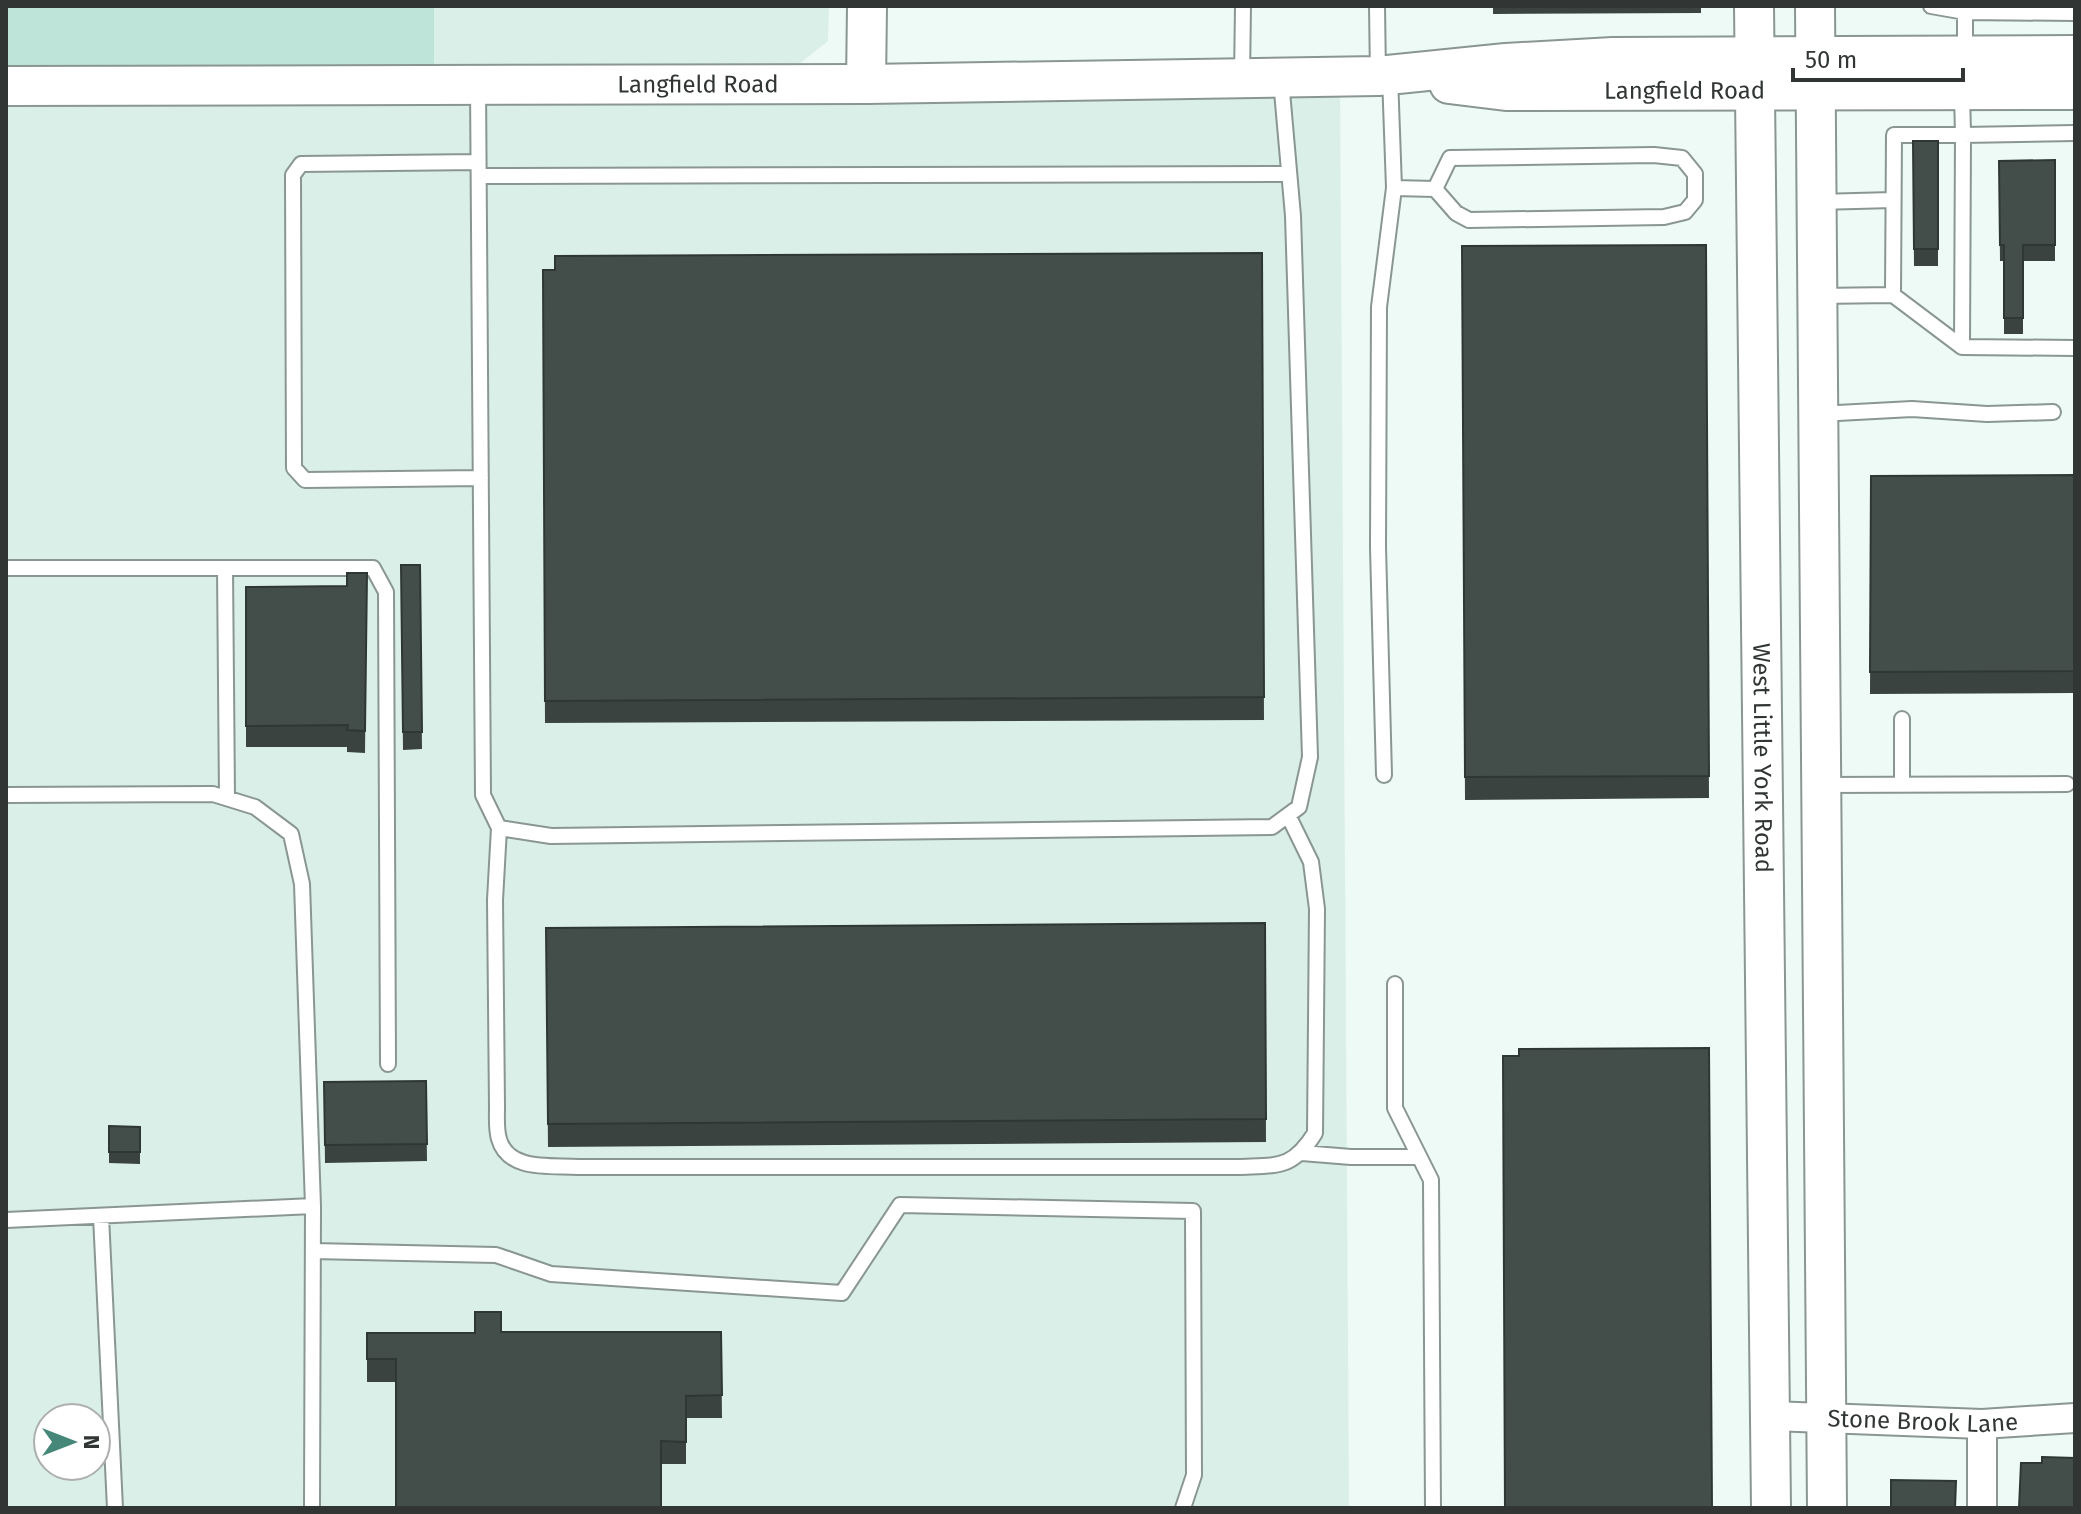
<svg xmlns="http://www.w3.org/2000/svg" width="2081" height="1514" viewBox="0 0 2081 1514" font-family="'Fira Sans',sans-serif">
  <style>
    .built { fill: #daefe8; fill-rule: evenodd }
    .green { fill: #bee3d8 }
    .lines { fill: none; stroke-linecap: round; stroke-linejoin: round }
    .lane-casing { stroke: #8a9692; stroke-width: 18 }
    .street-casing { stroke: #8a9692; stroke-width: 32 }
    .secondary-casing { stroke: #8a9692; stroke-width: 42 }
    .lane { stroke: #fff; stroke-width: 14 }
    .street { stroke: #fff; stroke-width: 28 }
    .secondary { stroke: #fff; stroke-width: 38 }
    .wall { fill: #3a4340 }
    .building { fill: #434e4b; stroke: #2f3734; stroke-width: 2 }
    .labels { text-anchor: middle; stroke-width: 8; stroke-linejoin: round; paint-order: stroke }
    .street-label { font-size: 24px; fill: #313635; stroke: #fff }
  </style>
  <rect width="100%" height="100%" fill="#edfaf6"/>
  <path class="built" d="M434,6H829L828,41L793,69L434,68Z
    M1340,87L1349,1508H6V99ZM48,1418H96V1466H48Z"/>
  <path class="green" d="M6,6H434V68L6,69Z"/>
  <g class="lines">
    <g class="lane-casing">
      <path id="lane" d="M1377,6L1378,76
        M1931,6L1965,12L2075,13
        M1965,55V12
        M1242,78L1243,6
        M478,85L483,795L499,828L551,836L1272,827L1299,807L1310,757L1293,216L1281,80
        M478,162L301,164L293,175L294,468L305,480L481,478
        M479,176L1289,174
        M1394,188L1435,189L1450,158L1654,155L1682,158L1695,174V200L1685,212L1664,217L1469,220L1456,213L1435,189
        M1818,202L1893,200
        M1893,295L1894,135H1963L1962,92
        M1818,296L1893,295L1962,347L2075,348
        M1962,347L1963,135L2075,133
        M1819,414L1912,409L1987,414L2053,412
        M6,568H373L386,592L388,1064
        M225,568L227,798
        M1902,719V785
        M1384,775L1378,547L1379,307L1394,188L1390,76
        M1822,785L2067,784
        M6,795L213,794L255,807L291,834L302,884L313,1206
        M499,828L495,900L497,1107C497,1117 496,1129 499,1139C508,1172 552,1165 578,1167H1237C1277,1165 1292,1170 1315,1133L1317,909L1311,862L1288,815
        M1395,984V1108L1431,1180L1433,1508
        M1302,1153L1351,1157H1419
        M101,1216L115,1508
        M6,1220L313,1206L312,1508
        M313,1251L496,1255L551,1274L842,1293L900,1205L1193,1211L1194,1475L1183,1508"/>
    </g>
    <g class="street-casing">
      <g id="street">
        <path id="s1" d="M1771,1416L1982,1424L2075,1418"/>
        <path d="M1982,1424V1508"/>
      </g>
    </g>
    <g class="secondary-casing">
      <g id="secondary">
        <path id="s2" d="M1754,6L1771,1508"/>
        <path d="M1815,6L1827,1508"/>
        <path d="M866,84L867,6"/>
        <path id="s3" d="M1449,84L1506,91L2075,90"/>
        <path id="s4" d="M6,86L866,84L1378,76L1506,63L1613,57L2075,55"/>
      </g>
    </g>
    <use href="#lane" class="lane"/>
    <use href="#street" class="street"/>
    <use href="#secondary" class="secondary"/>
  </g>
  <path class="wall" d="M1493,6H1701V13L1493,14Z
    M1913,141H1938V266H1914Z
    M2055,160V261H2023V334H2004V261H2000L1999,161Z
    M1706,245L1709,798L1465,800L1462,246Z
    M1262,253L1264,720L545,723L543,270Z
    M2075,475V693L1870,694L1871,476Z
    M401,565H420L422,749L403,750Z
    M367,573L365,753L347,752V747H246V587L347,586Z
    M1265,923L1266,1142L548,1147L546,928Z
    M426,1081L427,1161L325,1163L324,1082Z
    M109,1126L140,1127V1164L109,1163Z
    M721,1332L722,1418H686V1464H661L396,1382H367V1333Z"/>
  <path class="building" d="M1913,141H1938V249H1914Z
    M2055,160V245H2023V318H2004V245H2000L1999,161Z
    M1706,245L1709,776L1465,777L1462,246Z
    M1262,253L1264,697L545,701L543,270H555V256Z
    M2075,475V671L1870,672L1871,476Z
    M401,565H420L422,732H403Z
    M347,573H367L365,731L347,730L348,725L246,726V587L347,586Z
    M1265,923L1266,1119L548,1124L546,928Z
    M1709,1048L1712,1508H1505L1503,1056H1519V1049Z
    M426,1081L427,1144L325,1145L324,1082Z
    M109,1126L140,1127V1152H109Z
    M475,1312H501V1332H721L722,1395L686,1396V1442L661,1441V1508H396V1359H367V1333H475Z
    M2042,1457L2075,1458V1508H2019L2021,1463H2042Z
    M1891,1480L1956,1481L1955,1508H1891Z"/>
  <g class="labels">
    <g class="street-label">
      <text dy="8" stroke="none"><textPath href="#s4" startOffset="692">Langfield Road</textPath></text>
      <text dy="8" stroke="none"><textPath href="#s3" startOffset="236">Langfield Road</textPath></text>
      <text dy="8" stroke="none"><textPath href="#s2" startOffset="752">West Little York Road</textPath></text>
      <text dy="8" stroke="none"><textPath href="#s1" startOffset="152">Stone Brook Lane</textPath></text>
    </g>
  </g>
  <rect width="2081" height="1514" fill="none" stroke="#313635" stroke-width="16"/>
  <g transform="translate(72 1442) rotate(90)"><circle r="38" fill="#ffffff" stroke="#adafae" stroke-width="2"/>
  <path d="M0-6L14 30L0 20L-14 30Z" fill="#458778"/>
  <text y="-12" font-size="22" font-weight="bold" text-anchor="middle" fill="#313635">N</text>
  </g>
  <path d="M1793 68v12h170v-12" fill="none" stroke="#313635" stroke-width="4"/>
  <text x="1805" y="68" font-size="24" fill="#313635" stroke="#ffffff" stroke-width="6" paint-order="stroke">50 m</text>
</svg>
